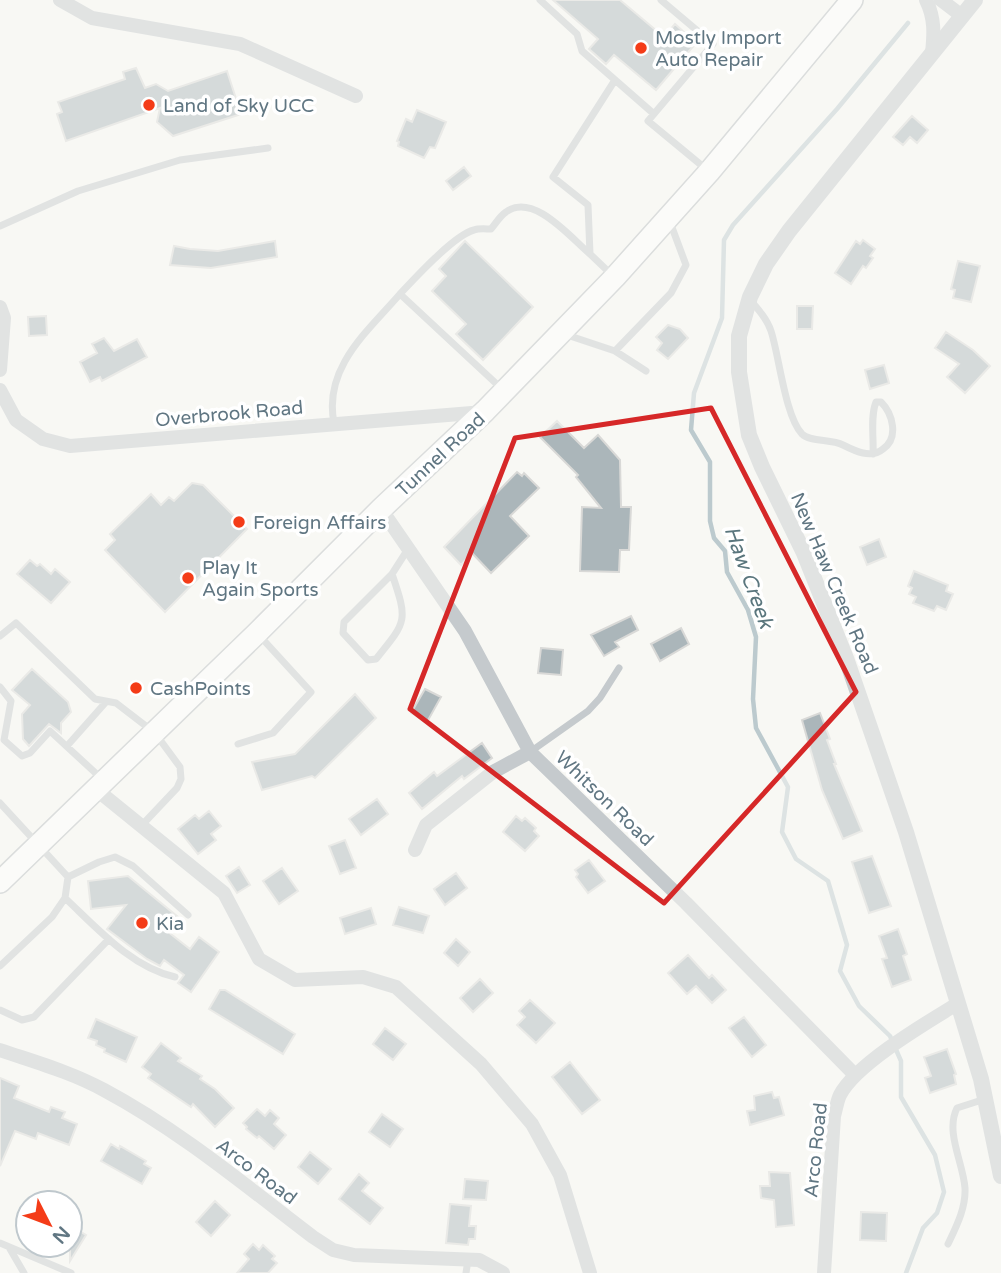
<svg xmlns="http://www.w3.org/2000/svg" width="1001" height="1273" viewBox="0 0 1001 1273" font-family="'Varela Round',sans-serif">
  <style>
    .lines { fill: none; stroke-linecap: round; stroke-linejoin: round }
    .stream { stroke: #bccace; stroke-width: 4.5 }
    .building { fill: #abb6ba; stroke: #d9d9d7; stroke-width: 2 }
    .primary-casing { stroke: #b8bdc0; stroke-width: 24 }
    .service { stroke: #c5cacd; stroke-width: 7 }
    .minor { stroke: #c5cacd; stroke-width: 14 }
    .tertiary { stroke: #c5cacd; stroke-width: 16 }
    .primary { stroke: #fff; stroke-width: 21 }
    .marked { fill: none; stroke: #d62828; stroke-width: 5; stroke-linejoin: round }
    .poi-dot { fill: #f43c18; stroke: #fff; stroke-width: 2.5 }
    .labels { text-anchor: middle; stroke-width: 7; stroke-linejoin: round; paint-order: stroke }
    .poi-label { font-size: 19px; fill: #607682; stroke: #fff; text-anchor: start }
    .street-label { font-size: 19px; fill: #607682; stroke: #fff }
    .water-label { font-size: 21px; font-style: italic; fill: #5a767d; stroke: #fff }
  </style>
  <rect width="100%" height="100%" fill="#f8f8f4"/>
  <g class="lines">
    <path class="stream" d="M906,1273L923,1228L937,1213L944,1192L935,1155L901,1097V1061L890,1036L859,1006L840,971L847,945L828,881L796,859L782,832L788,787L756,728L753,699L756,637L748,610L727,572L725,551L714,538L710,521V462L691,430L694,393L722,318L724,240L733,225L837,109L908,23"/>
  </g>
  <path class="building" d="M553,0H620L664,37L675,24L696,43L656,90L614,55L606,64L589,49L598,39Z
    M136,68L145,88L156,84L168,91L227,71L241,114L173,136L157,122L160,108L66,141L57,114L62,112L58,102L125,79L123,72Z
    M417,110L446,122L435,148L430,147L424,158L398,146L399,142L397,141L406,119L412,122Z
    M912,116L928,130L917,143L910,137L903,145L893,137Z
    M464,167L471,176L453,190L446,181Z
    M863,240L875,249L870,256L873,258L866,268L863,266L851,284L835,273L856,241L860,244Z
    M275,241L277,257L211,268L170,265L174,246L190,249L218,251Z
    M465,241L533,307L483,360L456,334L466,324L432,291L446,276L439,269Z
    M958,261L980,266L971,302L953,298L955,290L951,289Z
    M797,306H813L812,329H797Z
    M46,316L47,335L29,336L28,317Z
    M668,325L680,329L688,338L668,359L657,350L662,343L656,337Z
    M946,332L973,350L990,366L965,393L947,377L959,364L935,348Z
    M104,338L114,351L137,339L147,357L102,381L100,377L90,382L80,362L97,353L92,344Z
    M884,365L889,383L870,389L865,370Z
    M557,421L584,448L598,435L620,460L621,507H631L629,550H620L619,572L580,571L582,507L601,508L576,477L578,475L540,437Z
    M517,472L522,476L524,473L539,488L510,516L529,536L491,573L472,553L461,565L444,547Z
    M192,483L203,485L247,529L165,612L105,550L115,540L110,534L151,494L161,505L169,497L174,501Z
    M879,539L886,557L867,565L860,547Z
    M30,560L37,566L40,564L51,574L55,569L70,582L51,603L17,574Z
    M914,571L948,585L946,591L953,594L946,610L937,606L934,611L913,603L916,597L909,594L912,588L908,586Z
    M631,616L638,630L615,642L619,647L604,656L591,635Z
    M681,628L689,644L660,661L651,644Z
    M541,648L563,650L561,675L538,673Z
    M32,669L68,702L71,712L61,723V733L49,724L29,746L23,739L22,714L30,705L12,690Z
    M425,689L441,697L427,722L411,713Z
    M355,694L376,718L315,778L312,776L262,790L252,762L295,754Z
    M820,713L830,739L827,740L836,764H834L862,831L843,839L822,790L802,720Z
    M482,743L492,758L464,779L462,776L422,809L409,793L434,772L437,776Z
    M377,799L388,814L361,835L349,819Z
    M209,811L221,826L211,834L216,840L198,854L178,829L195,815L199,819Z
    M516,816L522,821L525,818L536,828L534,831L539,836L525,851L503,832Z
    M345,840L356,868L340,874L329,846Z
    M872,856L891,906L869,913L852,862Z
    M589,860L605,881L588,893L576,877L578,874L575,870Z
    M239,867L250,885L237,893L226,876Z
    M282,868L298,891L279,904L263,881Z
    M456,873L467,888L445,905L434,889Z
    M128,876L178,917L167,931L190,949L199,937L219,952L191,992L178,983L184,975L164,960L160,966L147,959L107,929L126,905L91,909L88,881Z
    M399,907L429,916L423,933L393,925Z
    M371,908L376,924L345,934L340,918Z
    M898,929L907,954L903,956L911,980L892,987L882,959L887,958L879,936Z
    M456,939L470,952L458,966L444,953Z
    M688,955L709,978L712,975L726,990L712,1003L696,986L687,994L668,973Z
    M480,979L493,993L473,1012L460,998Z
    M220,990H225L295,1034L283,1054L209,1009Z
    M530,1000L555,1023L536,1043L517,1025L525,1017L519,1011Z
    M744,1017L766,1045L752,1057L729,1028Z
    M96,1019L137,1037L126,1062L104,1052L105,1049L96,1045L97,1041L88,1038Z
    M385,1028L406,1044L393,1060L373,1044Z
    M161,1043L181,1058L178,1061L202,1076L200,1079L215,1089L234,1108L215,1127L193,1104L191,1107L148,1078L151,1074L142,1067Z
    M947,1049L956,1074L954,1075L956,1084L930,1093L925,1078L931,1076L924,1057Z
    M570,1062L600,1100L582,1114L552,1077Z
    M0,1078L19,1086L14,1098L49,1112L51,1107L65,1112L62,1118L77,1124L69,1145L38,1133L36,1139L15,1131L0,1166Z
    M772,1092L774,1098L779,1097L784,1115L750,1125L747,1111L755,1110L754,1096Z
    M257,1109L265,1116L270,1110L279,1118L274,1124L286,1135L274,1149L259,1136L257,1138L246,1129L247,1127L243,1123Z
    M382,1114L403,1129L390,1147L369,1132Z
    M111,1144L119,1149L120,1146L146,1161L144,1164L151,1168L142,1184L101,1161Z
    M310,1152L331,1169L318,1184L298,1167Z
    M769,1172L790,1173L794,1225L776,1227L774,1200L761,1198L760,1186H770Z
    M359,1174L369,1183L362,1191L383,1208L370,1224L339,1199Z
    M465,1179L488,1181L486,1200L463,1199Z
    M215,1201L230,1215L211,1236L196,1222Z
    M450,1204L471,1206L469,1226H476L475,1239H469L468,1245L446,1243Z
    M861,1212L887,1213L886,1241L860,1240Z
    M70,1225L86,1235L70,1261Z
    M253,1244L259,1250L263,1245L275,1256L272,1259L277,1263L268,1273H237L249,1259L244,1254Z"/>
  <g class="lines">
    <g class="primary-casing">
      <path id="primary" d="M0,882L257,633L381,509L485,411L615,277L709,172L852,0"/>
    </g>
    <path class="service" d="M540,0L577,34L582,51L654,114
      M661,0L713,44L648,121L706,169
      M0,226L78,191L180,160L268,148
      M613,276L590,254L588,205L553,177L615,80
      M400,294C415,278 454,235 474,230C479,228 486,229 491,229C496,223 500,216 506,212C533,192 570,237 590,254
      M750,300C758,309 767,319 771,331C779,355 785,416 802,434C810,442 831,439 843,445C855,451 871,459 883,449C899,438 893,414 881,402H876C870,417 874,438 873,454
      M564,334L615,351L671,293L686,265L670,222
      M615,351L646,371
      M334,423C323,368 367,332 400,294L502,389
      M392,574C408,621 407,621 376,659L368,660L343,633L344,622L392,574L408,549
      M0,636L16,623L95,699L116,703L155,733L180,767L181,779L177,788L142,825
      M0,687L11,701L4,740L22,756L30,753L50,731L102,779
      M238,744L273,733L311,692L258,634
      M67,746L106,702
      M530,752L588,711L600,698L619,668
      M0,803L68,877L65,898C97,928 131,967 175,977
      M68,877L99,862L115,857L133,866L188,915
      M0,966L52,917L65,898
      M0,1010L22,1020L34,1017L109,939
      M0,1243L71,1273
      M948,1244C956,1227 966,1208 965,1188C963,1162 945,1132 957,1108L985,1099
      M10,1249L24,1273
      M466,1273L468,1260"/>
    <path class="minor" d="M60,0L92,18L240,44L356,96
      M926,0C935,18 934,34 932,53
      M941,0L962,16
      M0,307L4,318L0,370
      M0,390L16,420L43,439L70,446L484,412
      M381,509L465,631L530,752L686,903L855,1075
      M97,790L224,893L259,959L295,980L363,977L396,987L481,1064L532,1124L560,1175L590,1273
      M415,850L426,825L493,772L530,752
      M0,1050C35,1062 71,1072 104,1090C179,1130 246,1186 313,1237L333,1250L354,1255L479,1260L503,1273
      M824,1273L834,1116C836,1110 837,1101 840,1095C856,1064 926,1023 957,1004"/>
    <path class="tertiary" d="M975,0L789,231L766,264L750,297L739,336V372L749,435L762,467L804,553L847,661L906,832L981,1079L1001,1176"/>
    <use href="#primary" class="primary"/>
  </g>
  <path d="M0 0H1001V1273H0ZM711,408L856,692L664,903L410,709L515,438Z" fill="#f8f8f4" fill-opacity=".55" fill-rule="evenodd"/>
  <path class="marked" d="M711,408L856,692L664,903L410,709L515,438Z"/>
  <g class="poi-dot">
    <circle cx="641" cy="48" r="7"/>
    <circle cx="149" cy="105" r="7"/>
    <circle cx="239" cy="522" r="7"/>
    <circle cx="188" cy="578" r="7"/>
    <circle cx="136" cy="688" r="7"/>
    <circle cx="142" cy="923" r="7"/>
  </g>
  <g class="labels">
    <g class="poi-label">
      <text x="655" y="44">Mostly Import<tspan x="655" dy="22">Auto Repair</tspan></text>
      <text x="163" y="112">Land of Sky UCC</text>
      <text x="253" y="529">Foreign Affairs</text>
      <text x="202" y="574">Play It<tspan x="202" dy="22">Again Sports</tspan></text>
      <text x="150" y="695">CashPoints</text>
      <text x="156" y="930">Kia</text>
    </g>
    <g class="street-label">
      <text transform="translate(229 413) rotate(-5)" y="7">Overbrook Road</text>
      <text transform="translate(440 454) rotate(-43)" y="7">Tunnel Road</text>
      <text transform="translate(835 583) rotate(67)" y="7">New Haw Creek Road</text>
      <text transform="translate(605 798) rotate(44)" y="7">Whitson Road</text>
      <text transform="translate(815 1150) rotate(-84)" y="7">Arco Road</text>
      <text transform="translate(257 1171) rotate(37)" y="7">Arco Road</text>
    </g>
    <g class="water-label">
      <text transform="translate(749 577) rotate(70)" y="7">Haw Creek</text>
    </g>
  </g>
  <g transform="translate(49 1224) rotate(132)"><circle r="33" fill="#ffffff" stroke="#bfc8cd" stroke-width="2"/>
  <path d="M0-5L12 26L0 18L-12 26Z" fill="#f43c18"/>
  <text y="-10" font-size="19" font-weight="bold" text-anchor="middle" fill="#607682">N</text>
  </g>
</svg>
